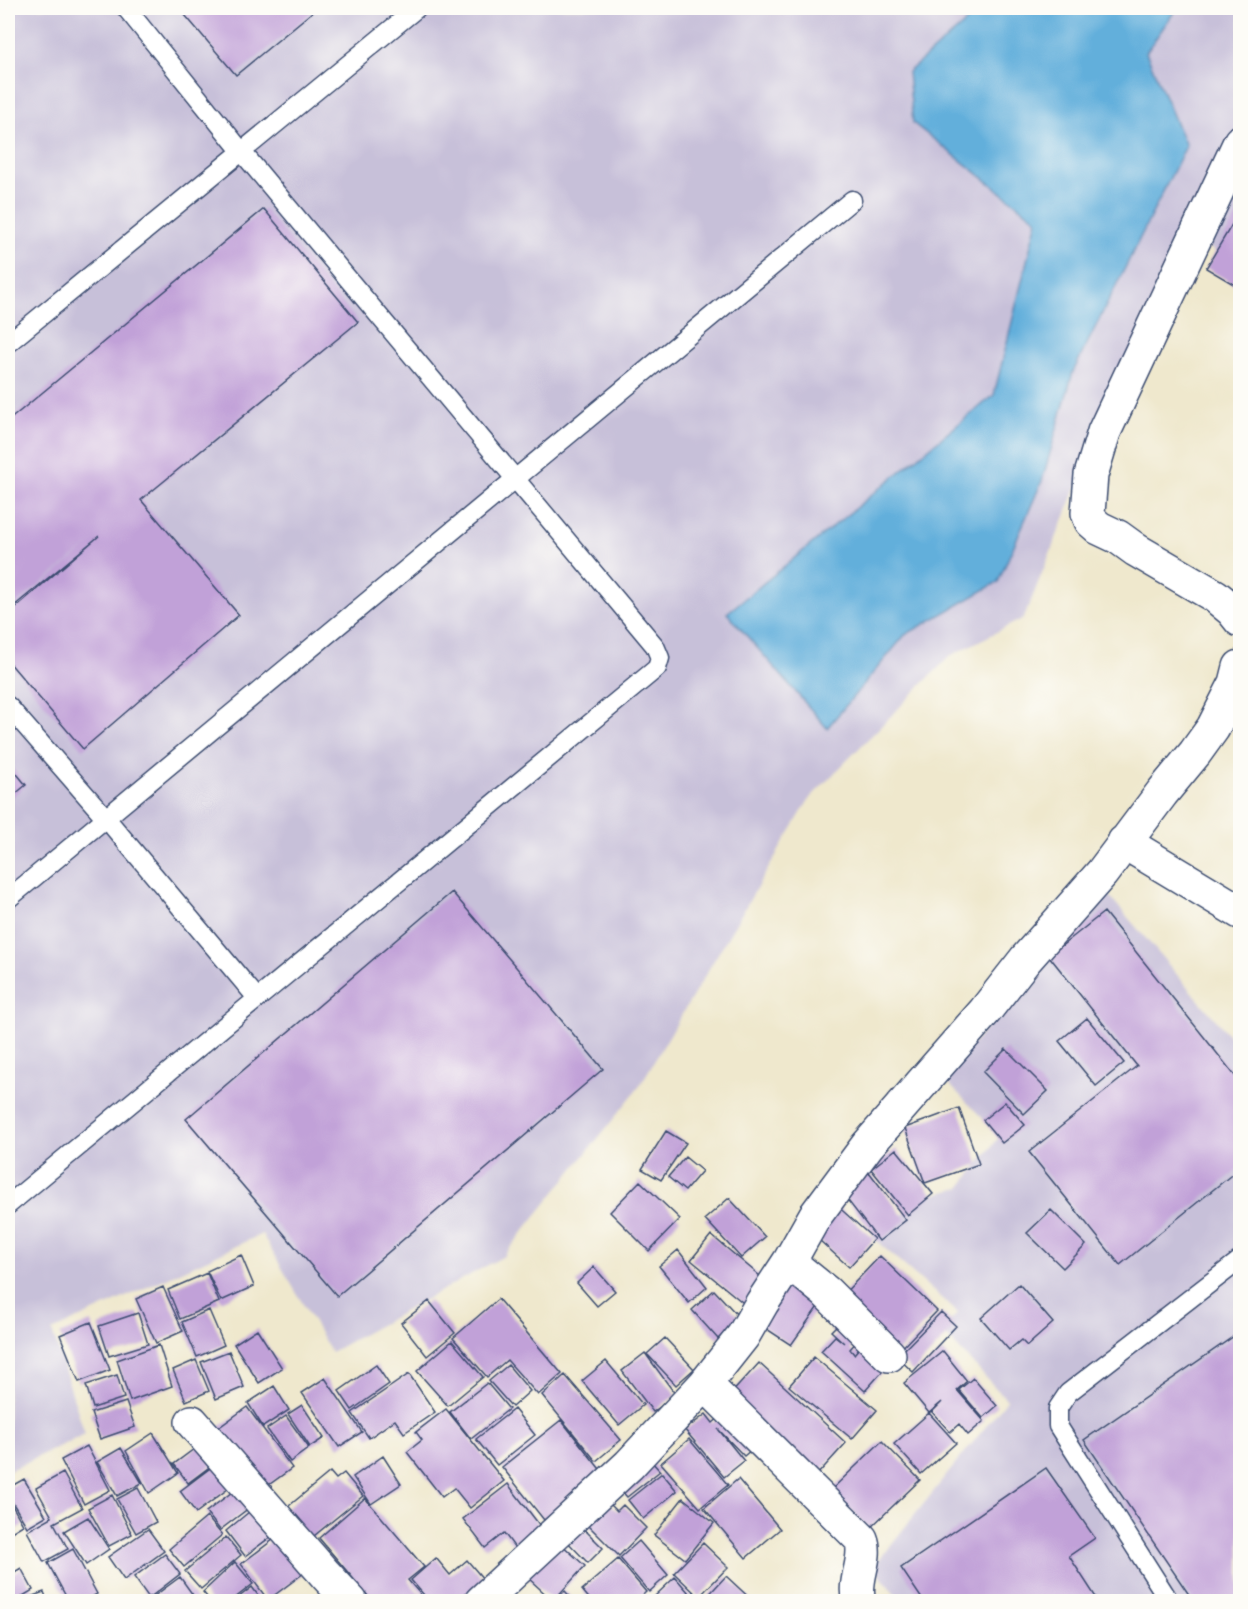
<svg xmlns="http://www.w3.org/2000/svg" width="1248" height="1609" viewBox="0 0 1248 1609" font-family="'IM FELL Great Primer',serif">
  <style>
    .industrial { fill: #c7c0d9 }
    .water { fill: #62afdb; stroke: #3e6f9c; stroke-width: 1.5 }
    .building { fill: #c1a1d8 }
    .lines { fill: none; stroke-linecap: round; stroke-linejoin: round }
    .service-casing { stroke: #3b4b6f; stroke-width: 21 }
    .minor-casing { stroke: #3b4b6f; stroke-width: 36 }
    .service { stroke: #fff; stroke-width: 18 }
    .minor { stroke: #fff; stroke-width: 33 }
  </style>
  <rect width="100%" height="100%" fill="#fdfcf7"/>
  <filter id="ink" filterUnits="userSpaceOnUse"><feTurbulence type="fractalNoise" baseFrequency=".0167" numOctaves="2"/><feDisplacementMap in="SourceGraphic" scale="12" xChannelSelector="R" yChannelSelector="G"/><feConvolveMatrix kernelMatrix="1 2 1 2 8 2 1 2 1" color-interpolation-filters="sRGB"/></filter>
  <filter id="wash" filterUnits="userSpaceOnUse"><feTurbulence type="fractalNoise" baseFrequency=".008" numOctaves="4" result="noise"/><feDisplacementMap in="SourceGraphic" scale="24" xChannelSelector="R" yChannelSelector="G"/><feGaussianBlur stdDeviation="1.35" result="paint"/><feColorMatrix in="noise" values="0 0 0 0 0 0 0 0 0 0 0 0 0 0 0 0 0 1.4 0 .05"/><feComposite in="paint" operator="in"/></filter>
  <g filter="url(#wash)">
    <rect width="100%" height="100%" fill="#efe8cd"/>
    <path class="industrial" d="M8,8H1240V269L1194,237L1075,491L1024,618L950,656L810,798L639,1087L504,1256L331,1352L262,1234L52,1331L85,1434L8,1471Z
      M1106,892L1240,1048V1601H901L873,1567L1007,1400L941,1330L958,1313L872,1237L927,1196L960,1188L1000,1136L943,1078Z"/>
    <path class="water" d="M983,8H1177L1146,52L1186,146L1073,372L1042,481L998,582L905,635L827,728L727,613L994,395L1037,220L913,123L908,72Z"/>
    <g id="blocks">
      <path class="building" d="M179,8H317L236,75Z
        M1240,165V197L1226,187Z
        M264,209L358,322L141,500L239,615L83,749L8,661V614L99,536L8,611V421Z
        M1240,211V288L1206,268Z
        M8,763L26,785L8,800Z
        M452,892L603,1069L337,1296L186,1119Z
        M1104,912L1240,1082V1168L1120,1265L1029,1152L1137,1066L1049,956Z
        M1087,1018L1124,1063L1096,1086L1059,1041Z
        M1006,1049L1048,1091L1024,1114L983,1072Z
        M1005,1102L1025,1125L1002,1143L983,1120Z
        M959,1108L979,1164L925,1183L905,1128Z
        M666,1131L686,1143L661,1180L642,1169Z
        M896,1149L933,1194L908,1215L871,1169Z
        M685,1157L702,1171L685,1191L668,1177Z
        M869,1172L906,1220L879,1241L842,1193Z
        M640,1181L680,1219L649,1251L610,1212Z
        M729,1198L765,1237L741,1258L705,1219Z
        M834,1203L874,1239L849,1267L809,1231Z
        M1051,1210L1086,1245L1063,1268L1027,1233Z
        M711,1235L766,1281L747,1306L691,1260Z
        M678,1250L707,1287L689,1303L659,1266Z
        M241,1255L254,1286L221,1301L207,1271Z
        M880,1256L937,1311L897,1353L839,1299Z
        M594,1267L615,1291L597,1306L577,1283Z
        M207,1273L219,1302L180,1319L168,1290Z
        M787,1277L822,1301L791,1345L756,1322Z
        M1019,1284L1053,1323L1027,1346L1021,1340L1009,1350L981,1318Z
        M163,1287L183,1331L156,1343L136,1299Z
        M714,1290L740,1318L718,1339L692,1310Z
        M498,1299L562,1374L538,1395L507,1360L487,1377L453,1338Z
        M429,1301L455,1333L427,1356L401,1323Z
        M209,1310L224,1345L197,1357L182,1322Z
        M941,1312L956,1326L913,1372L897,1357Z
        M138,1313L148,1344L109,1356L99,1326Z
        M841,1321L859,1339L850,1349L854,1354L865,1341L890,1363L865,1391L821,1351L835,1336L844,1343L831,1331Z
        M91,1322L110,1370L79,1382L60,1335Z
        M257,1329L282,1368L259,1383L234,1344Z
        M1240,1332V1602H1194L1084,1440Z
        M665,1338L694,1369L676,1385L647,1354Z
        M452,1341L483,1377L448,1406L417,1371Z
        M159,1345L172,1386L130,1401L117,1360Z
        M229,1351L244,1387L216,1399L201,1362Z
        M943,1351L967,1381L957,1390L984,1421L968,1435L959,1424L950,1432L932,1412L942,1402L929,1413L956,1443L921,1474L894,1444L929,1413L904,1383Z
        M645,1353L676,1395L653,1412L622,1371Z
        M814,1357L877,1410L852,1439L789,1386Z
        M196,1360L209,1391L186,1401L173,1370Z
        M606,1361L643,1405L619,1425L582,1381Z
        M759,1363L846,1443L816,1476L729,1396Z
        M376,1365L389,1384L352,1410L339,1391Z
        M508,1365L530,1391L512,1407L489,1381Z
        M409,1374L435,1412L404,1433L395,1420L369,1438L352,1413Z
        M117,1375L124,1398L93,1408L86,1385Z
        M565,1375L621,1440L596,1461L542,1395Z
        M325,1378L362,1432L339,1447L302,1393Z
        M973,1378L997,1406L983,1418L959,1390Z
        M487,1383L509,1409L471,1439L450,1412Z
        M274,1386L289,1410L263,1427L248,1403Z
        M126,1402L135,1427L100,1439L91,1413Z
        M302,1405L324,1438L310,1447L288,1414Z
        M247,1407L292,1468L259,1492L214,1431Z
        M446,1409L504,1481L470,1508L454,1488L442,1497L407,1452L422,1440L416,1432Z
        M514,1409L535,1435L497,1465L476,1439Z
        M729,1409L759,1443L744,1456L718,1429L744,1461L724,1477L685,1430L706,1414L713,1423Z
        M286,1416L309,1448L290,1462L267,1429Z
        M561,1420L603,1473L544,1520L502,1467Z
        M153,1433L178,1473L149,1493L126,1451Z
        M689,1439L728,1485L700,1508L661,1463Z
        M206,1440L220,1459L188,1483L174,1464Z
        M882,1441L920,1480L869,1529L831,1490Z
        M87,1446L110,1490L84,1504L61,1460Z
        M121,1448L142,1483L117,1496L97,1462Z
        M383,1456L401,1484L371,1504L353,1477Z
        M221,1460L237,1482L196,1513L180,1491Z
        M651,1461L660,1471L627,1497L618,1487Z
        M1046,1468L1095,1538L1069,1556L1099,1602H924L901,1568Z
        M330,1472L336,1479L344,1473L363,1496L309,1540L284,1510Z
        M63,1473L82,1508L54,1523L68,1549L44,1562L27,1531L52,1517L36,1488Z
        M662,1473L677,1491L643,1519L628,1500Z
        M24,1479L46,1516L27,1527L8,1495V1488Z
        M738,1479L780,1529L746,1558L704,1508Z
        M244,1483L258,1501L220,1530L206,1512Z
        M508,1484L541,1527L515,1548L504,1533L485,1548L463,1519Z
        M138,1488L156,1522L136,1533L117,1499Z
        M112,1495L132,1534L109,1546L88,1508Z
        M601,1495L617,1511L623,1505L646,1528L619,1556L580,1517Z
        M8,1498L23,1525L8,1534Z
        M365,1498L424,1567L408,1580L427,1602H373L319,1538Z
        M683,1498L714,1523L685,1559L654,1535Z
        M261,1502L281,1529L245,1556L226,1531Z
        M88,1517L109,1549L86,1565L64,1531Z
        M207,1517L222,1535L184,1567L169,1549Z
        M576,1521L603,1548L588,1563L562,1536Z
        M148,1529L164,1551L124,1580L108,1557Z
        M286,1530L313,1566L268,1600L241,1564Z
        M226,1537L241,1555L201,1589L185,1571Z
        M558,1541L585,1566L553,1601L526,1576Z
        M639,1541L668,1575L649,1592L620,1558Z
        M703,1543L728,1567L699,1597L674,1573Z
        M73,1549L97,1594L83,1602H69L48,1563Z
        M165,1554L180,1574L149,1598L134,1577Z
        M436,1558L450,1575L467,1560L484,1580L467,1595L470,1600L468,1602H430L411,1580Z
        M618,1559L646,1592L635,1602H625L623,1599L621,1602H592L582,1590Z
        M235,1562L253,1584L230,1602H211L203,1592Z
        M21,1568L33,1590L13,1602H8V1576Z
        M726,1576L754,1602H702Z
        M180,1577L198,1602H150L149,1600Z
        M675,1577L697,1602H660L655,1596Z
        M252,1587L263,1602H233Z
        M565,1591L575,1602H553Z
        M44,1592L48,1602H19V1601Z"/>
    </g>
  </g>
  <g filter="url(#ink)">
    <use href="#blocks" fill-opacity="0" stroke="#3b4b6f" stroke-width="1.5"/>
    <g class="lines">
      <g class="service-casing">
        <path id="service" d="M8,343L417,8
          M8,706L105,817L257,998
          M8,899L852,200
          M8,1205L657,668L660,658L655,646L242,152L126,8
          M1170,1602L1058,1426V1408L1068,1393L1240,1260"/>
      </g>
      <g class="minor-casing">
        <path id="minor" d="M1240,142L1104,432L1091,475L1088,513L1091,521L1099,528L1118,537L1136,550L1215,596L1232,610L1240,620
          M1124,842L1240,912
          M789,1262L826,1292L889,1355
          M705,1384L861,1539C869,1559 852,1580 859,1602
          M192,1422L325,1574L351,1602
          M481,1602L629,1465L705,1384L743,1336L762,1303L789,1262L815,1216L867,1146L985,1011L1025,960L1102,873L1162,793L1195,753L1213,728L1236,683L1240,667"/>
      </g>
      <use href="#service" class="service"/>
      <use href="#minor" class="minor"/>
    </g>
  </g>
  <rect width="1248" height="1609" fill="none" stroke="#fdfcf7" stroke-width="30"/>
</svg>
